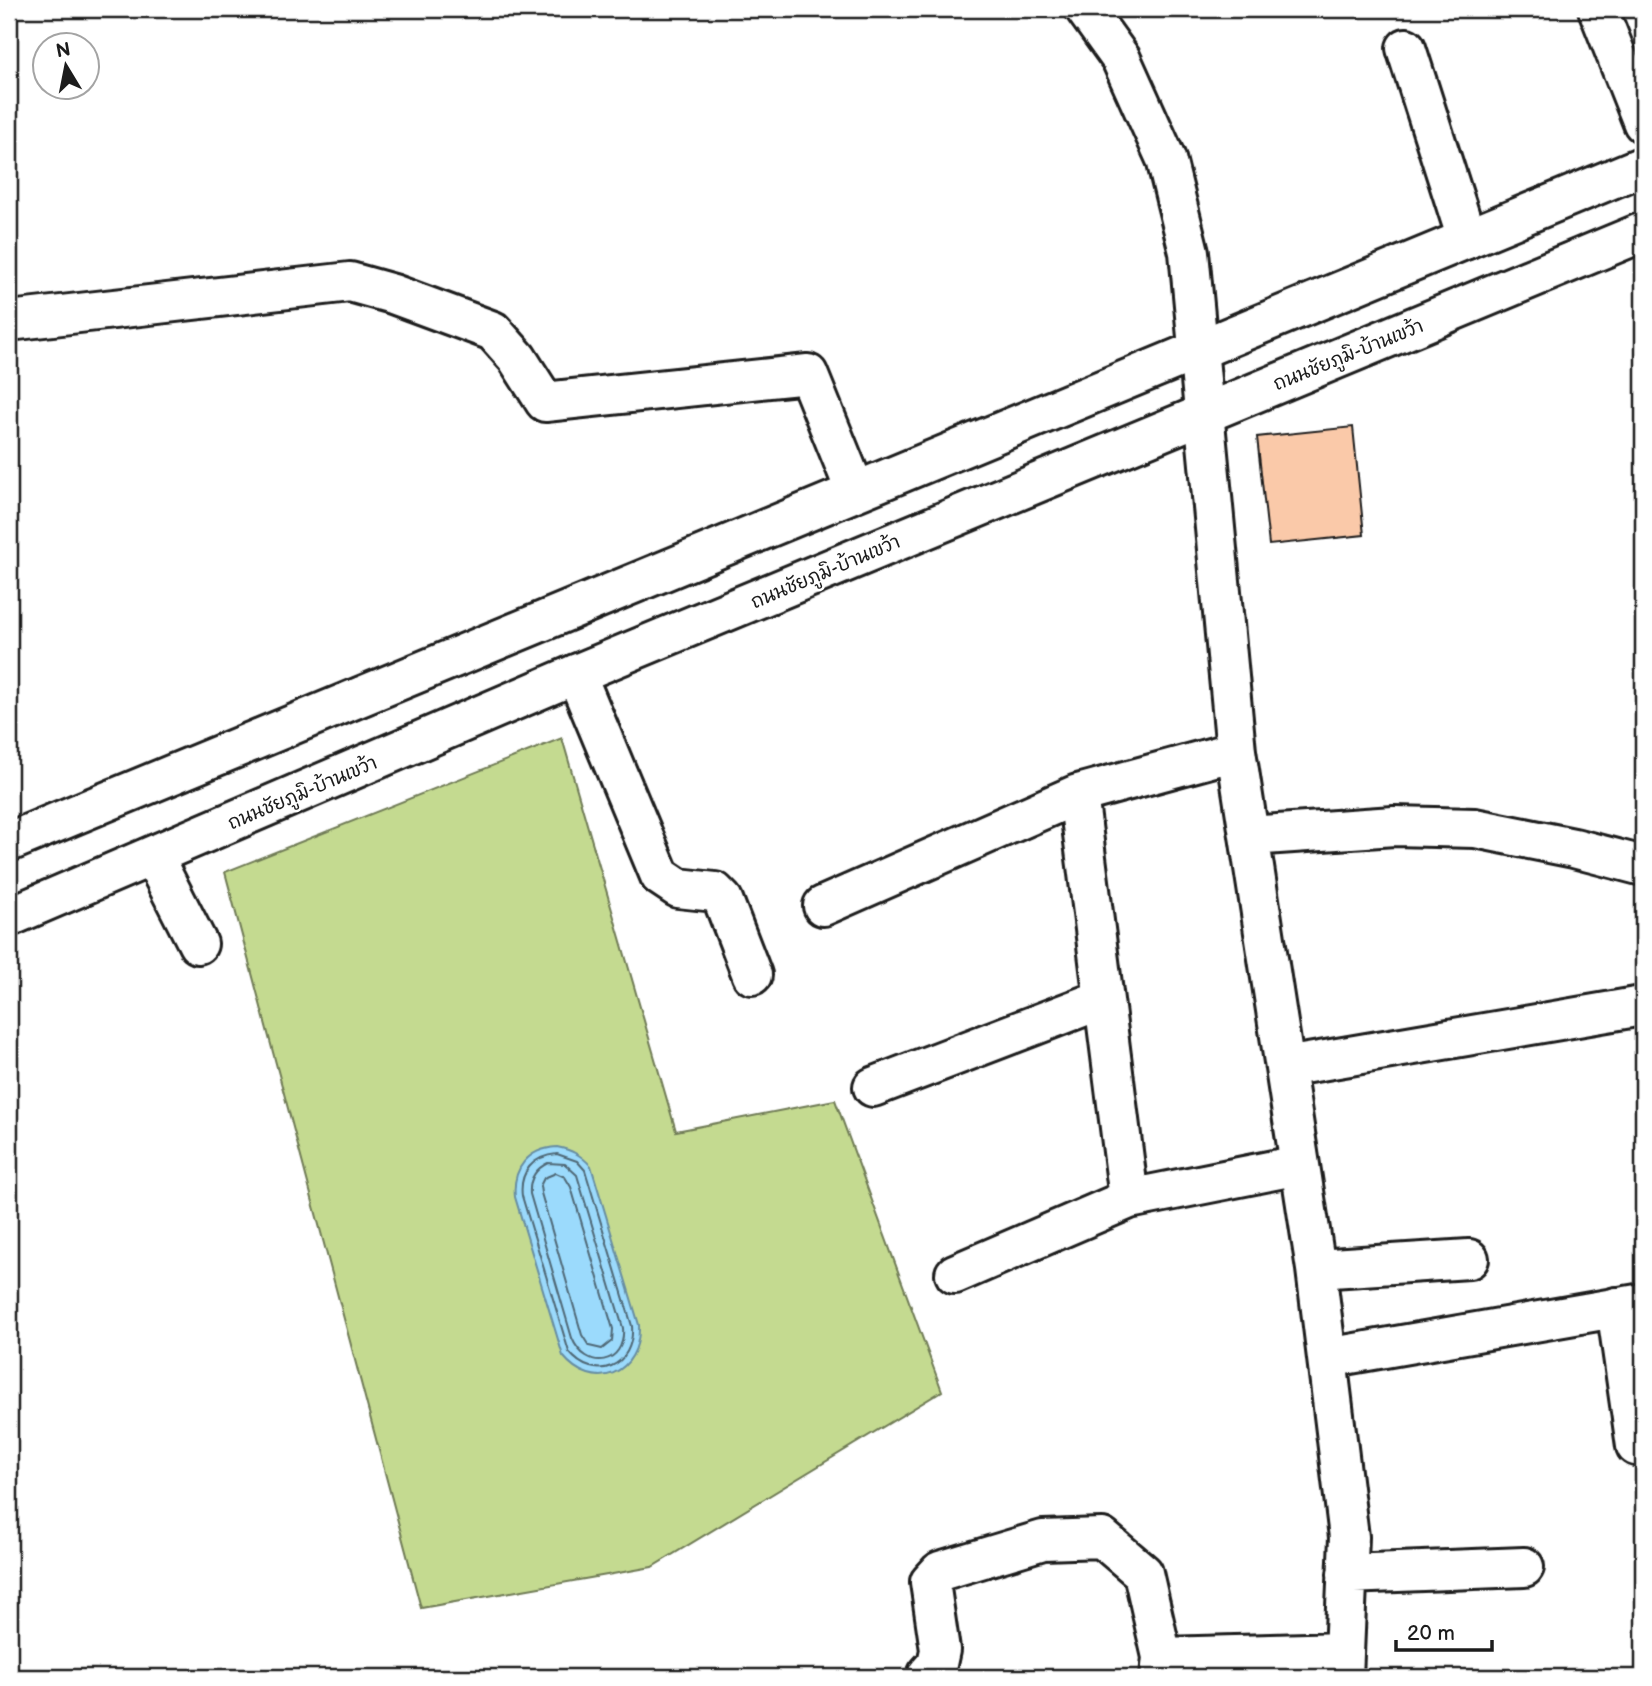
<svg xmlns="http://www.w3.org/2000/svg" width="1652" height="1686" viewBox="0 0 1652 1686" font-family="'Balsamiq Sans','Playpen Sans Thai',sans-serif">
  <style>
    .green { fill: #c4da90; stroke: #707b56; stroke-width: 2 }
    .water { fill: #9bdafc; stroke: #688ea2; stroke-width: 2 }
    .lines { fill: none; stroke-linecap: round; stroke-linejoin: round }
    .shore { stroke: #4f6876; stroke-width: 2 }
    .building { fill: #fac9a9; stroke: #1c1c1c; stroke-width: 2 }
    .minor-casing { stroke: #1c1c1c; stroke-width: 44 }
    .major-casing { stroke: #1c1c1c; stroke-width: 44 }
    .minor { stroke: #fff; stroke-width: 38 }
    .major { stroke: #fff; stroke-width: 38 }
    .labels { text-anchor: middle; stroke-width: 5; stroke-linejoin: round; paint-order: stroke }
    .street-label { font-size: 19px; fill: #1c1c1c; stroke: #fff }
  </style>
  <rect width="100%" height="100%" fill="#fff"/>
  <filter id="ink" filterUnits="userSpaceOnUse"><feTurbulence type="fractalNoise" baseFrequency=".0143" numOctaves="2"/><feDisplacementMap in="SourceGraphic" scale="14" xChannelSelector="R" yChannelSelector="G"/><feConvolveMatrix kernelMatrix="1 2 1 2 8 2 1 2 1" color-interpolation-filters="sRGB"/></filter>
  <g filter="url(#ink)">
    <path class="green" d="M562,738L676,1131L835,1100L942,1391L652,1567L421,1608L225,872Z"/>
    <path class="water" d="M557,1147C572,1150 581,1155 591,1166L639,1325C641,1374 594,1394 563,1356L515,1197C512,1168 528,1149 557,1147Z"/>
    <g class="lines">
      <path class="shore" d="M557,1154L577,1161L585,1170L632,1326C635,1366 595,1384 569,1352L522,1196C519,1172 533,1156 557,1154Z
        M548,1163L565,1164L577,1175L623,1328C626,1365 586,1372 572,1338L530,1194C529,1180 535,1169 548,1163Z
        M556,1173L565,1177L571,1187L613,1329L612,1341L602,1349L589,1346L582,1335L541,1193L540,1186L544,1178Z"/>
    </g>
    <path class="building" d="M1353,427L1364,535L1269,545L1257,437Z"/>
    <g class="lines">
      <g class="minor-casing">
        <path id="minor" d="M1085,9L1121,59L1166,159L1189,252L1236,751L1316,1269L1349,1537L1343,1677
          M1598,9L1643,123
          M1406,48L1467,239
          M9,321L350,282L393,294L493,331L517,358L545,402L808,374L855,490
          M576,674L660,876L678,888L715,892L723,900L752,975
          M1249,836L1394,826L1475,828L1574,848L1643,866
          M153,856L198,944
          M823,906L1078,794L1236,751
          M1285,1067L1642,1006
          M873,1087L1103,999
          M1129,1199L1299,1165
          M1316,1269L1469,1259
          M955,1274L1129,1199L1078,794
          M1616,1307L1636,1446
          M1327,1358L1643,1303
          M1347,1574L1524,1567
          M929,1677L928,1674L937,1664L940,1650L930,1582L940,1571L1043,1540L1102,1538L1143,1573L1162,1657
          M1160,1677L1162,1657L1344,1652"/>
      </g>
      <g class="major-casing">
        <path id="major" d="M9,842L1643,166
          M9,917L576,674L1643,232"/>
      </g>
      <use href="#minor" class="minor"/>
      <use href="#major" class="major"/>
    </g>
  </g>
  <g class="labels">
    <g class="street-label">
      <text transform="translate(1348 354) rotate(-22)" y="7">ถนนชัยภูมิ-บ้านเขว้า</text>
      <text transform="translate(825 571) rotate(-23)" y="7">ถนนชัยภูมิ-บ้านเขว้า</text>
      <text transform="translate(302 792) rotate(-23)" y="7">ถนนชัยภูมิ-บ้านเขว้า</text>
    </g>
  </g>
  <rect width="1652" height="1686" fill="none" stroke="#fff" stroke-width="35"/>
  <rect x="18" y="18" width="1617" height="1651" fill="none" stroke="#1c1c1c" stroke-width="2.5" filter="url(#ink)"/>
  <g transform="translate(66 66) rotate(350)"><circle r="33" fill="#ffffff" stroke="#a4a4a4" stroke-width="2"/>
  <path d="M0-5L12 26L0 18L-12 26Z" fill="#1c1c1c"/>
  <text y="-10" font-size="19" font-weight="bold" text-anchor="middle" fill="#1c1c1c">N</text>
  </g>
  <path d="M1396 1640v10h96v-10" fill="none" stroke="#1c1c1c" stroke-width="3.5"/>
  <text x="1407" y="1640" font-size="21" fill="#1c1c1c" stroke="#ffffff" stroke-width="5" paint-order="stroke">20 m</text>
</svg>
